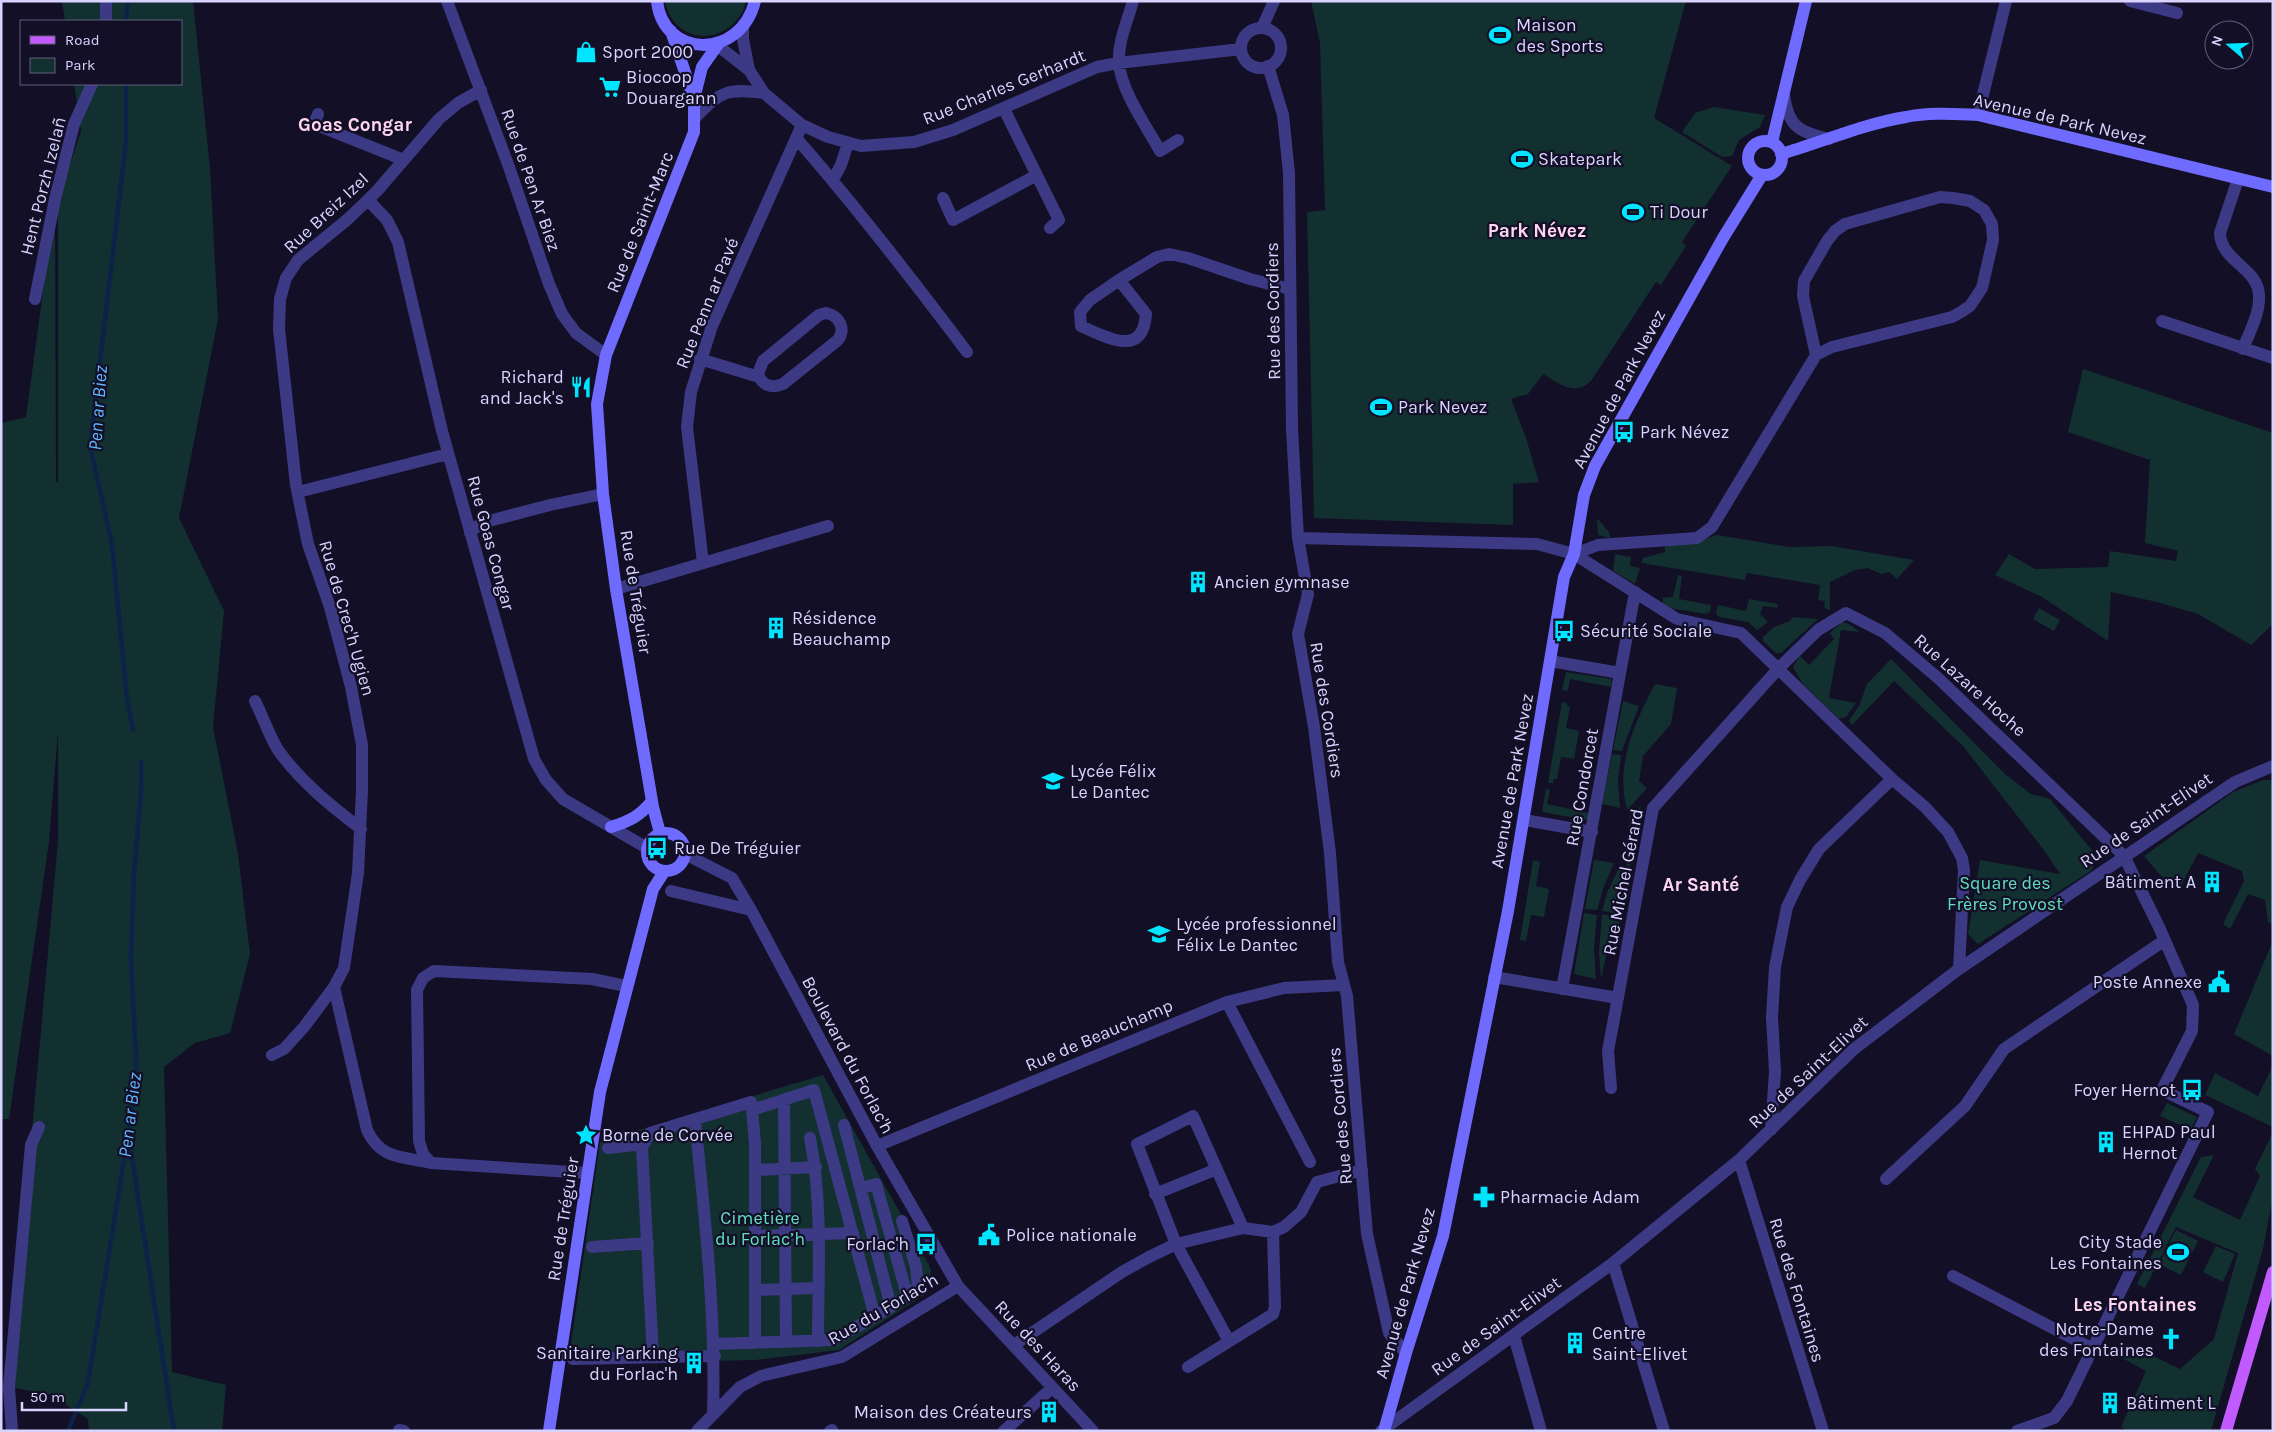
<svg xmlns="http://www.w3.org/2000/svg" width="2274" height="1432" viewBox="0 0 2274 1432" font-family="Karla,sans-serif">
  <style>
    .green { fill: #12302f }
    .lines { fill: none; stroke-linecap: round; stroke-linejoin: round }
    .stream { stroke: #0c2248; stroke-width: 4.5 }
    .street { stroke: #3d3a85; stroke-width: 12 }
    .secondary { stroke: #6f6bff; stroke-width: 12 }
    .primary { stroke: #c25bff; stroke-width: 12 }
    .labels { text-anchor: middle; stroke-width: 4.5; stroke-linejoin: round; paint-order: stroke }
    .poi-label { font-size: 18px; fill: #d9d4ff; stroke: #130f26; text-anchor: start }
    .street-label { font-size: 18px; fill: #d9d4ff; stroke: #130f26 }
    .park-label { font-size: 18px; fill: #5fe0c0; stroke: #130f26 }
    .neighbourhood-label { font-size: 19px; font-weight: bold; fill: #ffd6f0; stroke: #130f26 }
    .water-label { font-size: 19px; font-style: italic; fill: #62b6ff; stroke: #130f26 }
  </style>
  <rect width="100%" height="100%" fill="#130f26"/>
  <path class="green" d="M62,1H193L210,168L218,319L179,518L224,611L213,727L238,854L250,954L230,1033L195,1043L164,1067L172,1372L226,1385L222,1431H89L88,1419L49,1394L9,1387L58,841V731L49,842L9,1119H1V423L26,417L55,203L56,481L58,483V200L81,131L74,84H181V21H65Z
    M665,1H746C740,32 701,48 677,25C670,18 667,10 665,1Z
    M1311,1H1686L1654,118L1732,166L1682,242L1686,246L1661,285L1656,282L1591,381C1574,397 1559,383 1543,374L1528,394L1511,399L1526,438L1539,482L1513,484V525L1314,518L1307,212L1325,210L1320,43Z
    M1714,107L1765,115L1760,127L1739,140L1732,156L1722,157L1682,132L1695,113Z
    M2083,369L2273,433V624L2251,645L2198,614L2157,602L2111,592L2108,641L2042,597L1995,575L2009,554L2035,569L2108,567L2110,551L2176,561L2178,551L2145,543L2150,460L2068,432Z
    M1597,518L1609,532L1610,538L1598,535Z
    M1717,535L1789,547L1831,546L1914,560L1897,579L1889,572L1881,574L1868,568L1855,570L1830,582V610L1824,608L1825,601L1818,600L1820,585L1747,573L1745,580L1641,563L1643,558L1665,552V545L1697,542Z
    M1615,554L1631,557L1630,566L1640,568L1635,584L1613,571Z
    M1678,575L1682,576L1679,599L1711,605L1710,612L1706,614L1669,608L1663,604V598L1673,597Z
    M1749,599L1778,604L1777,608L1763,606L1760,614L1768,622L1757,630L1748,622L1719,617L1716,613L1718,605L1746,611Z
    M2039,608L2060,620L2054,631L2033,619Z
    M1793,617L1818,619L1781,653H1776L1763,641V637L1774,627L1790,621Z
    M1842,622L1849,624L1860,632L1841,630L1829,698L1856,703L1846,717L1839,719L1802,683L1793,667L1800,656L1809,665L1834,639L1830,633Z
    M1891,659L2005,774L2031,794L2050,799L2095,854L2092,870L1978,944L1968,934L1980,860L2060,874L2043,849L1963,746L1894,681L1852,725L1849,721L1859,706L1867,684Z
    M1566,672L1612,679L1611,687L1570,679L1568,691L1562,690Z
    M1655,684L1677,688L1671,724L1643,756L1639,781L1647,788L1627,810C1615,764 1634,724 1655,684Z
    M1623,701L1639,706L1622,751L1613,750Z
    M1562,702L1567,703V706L1570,707L1566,728L1579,731L1574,759L1561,757L1557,779H1554L1553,783H1548Z
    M1612,754L1621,755L1618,780L1620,808L1602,804Z
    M2263,780H2273V925L2268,922L2265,900L2248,894L2230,929L2223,924L2244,881L2242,871L2198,853L2180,888L2161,876L2144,856L2233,792Z
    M1546,789L1550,790L1547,804L1589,813L1587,820L1542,812Z
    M1641,806L1636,832L1628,831L1630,816Z
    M1627,842L1634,843L1629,870L1623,855Z
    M1533,860L1540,862L1536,886L1549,889L1544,917L1531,915L1526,941L1520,940Z
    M1594,860L1614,863L1604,886L1597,910L1585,909Z
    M1620,865L1626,883L1620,914L1602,911L1607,893Z
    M1584,913L1597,915L1594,949L1596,979L1574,974Z
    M1602,914L1620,918L1616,943L1609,942L1601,979L1599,952Z
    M2273,940V1056L2234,1034Z
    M2273,1065V1127L2205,1095L2215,1073L2258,1096Z
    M823,1075L928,1263L931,1271L924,1295L839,1350L755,1360L568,1364L600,1142Z
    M2167,1103L2197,1117L2191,1130L2160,1116Z
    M2273,1132V1197L2263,1249L2211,1431H2128L2121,1427L2146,1371L2120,1357L2128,1344L2180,1369L2214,1339L2238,1253L2176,1227L2145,1288L2137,1284L2201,1157L2214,1155L2193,1197L2240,1220L2260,1176L2255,1169Z
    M2176,1230L2198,1241L2181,1275L2159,1264Z
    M2216,1246L2235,1254L2223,1282L2203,1272Z"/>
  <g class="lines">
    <path class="stream" d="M126,21L128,1
      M126,84V142L90,446L112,544L127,699L133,730
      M129,1138L174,1431
      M68,1431L88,1383L137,1079L131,958L134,873L141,791V762"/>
    <path class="street" d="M106,1V21
      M447,1L509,167L549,284L562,314L576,333L606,355
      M1133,1C1128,20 1118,41 1119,61C1119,88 1147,127 1160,151L1178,140
      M2130,1L2177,13
      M743,28V39L749,70
      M1262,28L1274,1
      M1241 48a20 20 0 1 1 40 0a20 20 0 1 1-40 0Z
      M719,43L722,49L749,70L764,93L802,125L828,137L861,146L914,142L953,130L1097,67L1118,63L1241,49
      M1268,66L1283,115L1289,173L1292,429L1298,538L1308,594L1298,634L1314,727L1330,853L1338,962L1347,996L1367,1234L1389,1333L1406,1353
      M1784,94C1788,127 1799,132 1829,139
      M1004,109L1059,220L1050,228
      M318,114L314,124L404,160
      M1978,115L2006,1
      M695,118C721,91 727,88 764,93
      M796,138C856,206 912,279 967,352
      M2238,179L2220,233C2221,262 2259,268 2259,296C2260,313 2249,333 2243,349
      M833,180L841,165L848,143
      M943,198L953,220L1035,176
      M368,200L387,220L398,242L442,431L534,759L546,780L563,799L647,848
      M1119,280L1146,314C1143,358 1107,338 1081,326L1080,312L1090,300L1119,280L1157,257L1169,254L1188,258L1250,279L1290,289
      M35,299L55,199L74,124L92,84
      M826,313C840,316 846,329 838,340L783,384C771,389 762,385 758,374L763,361L819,315Z
      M2162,321L2273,358
      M700,359L759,377
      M298,492L448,454
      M470,533L476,527L489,521L550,505L603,494
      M1298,538L1537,544L1574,554L1598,545L1697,538L1712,527L1816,355L1832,347L1952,317L1961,312L1970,306L1982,288L1993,240L1992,224L1984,210L1970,201L1953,198L1940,197L1845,224L1835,231L1827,241L1804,281L1803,296L1816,355
      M1574,554L1677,619L1741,633L1892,779L1925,807L1948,832L1962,858L1964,870L1959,969
      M703,563L687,427L691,392L712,326L802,125
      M616,589L828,526
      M1550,661L1620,673
      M255,701C263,717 269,735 278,750C301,782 330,805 361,829
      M1524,820L1592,832
      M685,854L732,878L751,910
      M671,891L751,910L877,1146L958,1286L1093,1431
      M1494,977L1618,998
      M334,987L367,1130C381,1160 402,1156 431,1163
      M1562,989L1635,592
      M1227,1002L1310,1162
      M272,1055L284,1049L304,1027L334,987L344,968L358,873L362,790V745L351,687L330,607L308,544L296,485L279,329L280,299L286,278L298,260L348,219L377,191L439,119L458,103L481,90
      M1611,1088L1608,1051L1653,808L1779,668L1818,630L1846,613L1885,633L1938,678L2124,856L2159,927L2193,1005L2192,1031L2162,1090L2208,1112L2067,1401L2054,1418L2017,1431
      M784,1100L786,1342
      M752,1110L755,1143V1343
      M695,1120C705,1219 716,1314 713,1414
      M844,1125L891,1307
      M1771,1130L1775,1072L1772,1017L1775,967L1787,907L1800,880L1819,849L1892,779
      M810,1138C823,1205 818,1273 818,1341
      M877,1146L1227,1002L1284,988L1343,985
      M608,1148L644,1144
      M1739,1160L1823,1431
      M755,1170L816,1167
      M587,1173L431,1163L423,1154L419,1141L417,990L423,978L434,971L592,979L626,986
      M1886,1179L1965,1106L2004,1049L2165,940
      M861,1188L876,1184L907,1295
      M1155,1194L1217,1169
      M755,1236L853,1233
      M592,1247L648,1243
      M1613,1263L1664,1431
      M1953,1276L2093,1349
      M755,1290L818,1288
      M1514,1336L1541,1431
      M1229,1341L1176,1244L1137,1144L1193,1116L1243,1228
      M714,1344L834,1340L891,1307L918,1287L916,1267L902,1221
      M1014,1345L1122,1272L1149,1257L1176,1244L1243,1228L1273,1232L1284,1227L1301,1212L1317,1182L1362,1170
      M653,1357L642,1147L650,1133L751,1102L752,1110L814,1090L875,1317
      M573,1359L715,1356
      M1188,1367L1273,1314L1275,1307L1273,1232
      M399,1430L404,1431
      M12,1431L9,1387L31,1145L39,1127
      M697,1431L740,1387L761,1376L842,1357L958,1286
      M830,1431L832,1430
      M1004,1431L1052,1388
      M1381,1431L1613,1263L1739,1160L1854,1049L1959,969L2235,782L2273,766"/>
    <path class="secondary" d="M657,1C663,58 740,61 755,1
      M694,99L702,67L719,43
      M1748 158a17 17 0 1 1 34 0a17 17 0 1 1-34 0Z
      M1772,142L1806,1
      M1781,154C1822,142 1863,124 1906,117C1930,112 1954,114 1978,115L2273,187
      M611,827C630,821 640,816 652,801
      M647 852a19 19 0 1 1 38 0a19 19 0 1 1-38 0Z
      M660,833L653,807L616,589L603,494L597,404L606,355L694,132V99L671,31
      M549,1431L600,1092L653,889L664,872
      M1384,1431L1406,1353L1443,1236L1508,911L1564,577L1574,554L1584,495L1595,466L1723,238L1762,175"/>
    <path class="primary" d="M2226,1431L2273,1272"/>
  </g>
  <defs>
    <g id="stadium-bare" transform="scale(1.725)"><path d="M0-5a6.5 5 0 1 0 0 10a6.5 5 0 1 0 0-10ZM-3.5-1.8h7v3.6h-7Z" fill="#00e5ff" stroke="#130f26" stroke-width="2.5" paint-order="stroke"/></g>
    <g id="shop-bare" transform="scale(1.725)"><path d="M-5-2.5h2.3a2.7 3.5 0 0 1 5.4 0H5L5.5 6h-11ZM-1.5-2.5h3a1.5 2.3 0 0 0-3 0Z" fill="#00e5ff" stroke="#130f26" stroke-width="2.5" paint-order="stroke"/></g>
    <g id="supermarket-bare" transform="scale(1.725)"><path d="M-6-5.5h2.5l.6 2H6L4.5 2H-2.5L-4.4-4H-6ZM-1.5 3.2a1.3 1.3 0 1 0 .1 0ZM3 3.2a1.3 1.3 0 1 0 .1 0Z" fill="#00e5ff" stroke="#130f26" stroke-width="2.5" paint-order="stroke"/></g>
    <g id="restaurant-bare" transform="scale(1.725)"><path d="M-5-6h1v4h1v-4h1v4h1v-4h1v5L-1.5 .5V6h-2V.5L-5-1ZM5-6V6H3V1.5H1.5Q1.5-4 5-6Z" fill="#00e5ff" stroke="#130f26" stroke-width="2.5" paint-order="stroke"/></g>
    <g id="bus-bare" transform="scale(1.725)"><path d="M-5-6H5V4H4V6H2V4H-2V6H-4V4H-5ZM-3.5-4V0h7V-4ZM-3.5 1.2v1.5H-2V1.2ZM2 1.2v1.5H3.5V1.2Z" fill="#00e5ff" stroke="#130f26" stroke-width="2.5" paint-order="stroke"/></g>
    <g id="building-bare" transform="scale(1.725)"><path d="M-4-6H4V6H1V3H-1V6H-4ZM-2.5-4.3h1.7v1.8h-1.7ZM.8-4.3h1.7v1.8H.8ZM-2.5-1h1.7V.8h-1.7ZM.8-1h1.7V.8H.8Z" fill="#00e5ff" stroke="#130f26" stroke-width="2.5" paint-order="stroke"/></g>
    <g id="school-bare" transform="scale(1.725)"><path d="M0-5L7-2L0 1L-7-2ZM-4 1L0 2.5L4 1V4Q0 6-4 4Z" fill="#00e5ff" stroke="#130f26" stroke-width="2.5" paint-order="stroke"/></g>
    <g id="civic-bare" transform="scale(1.725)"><path d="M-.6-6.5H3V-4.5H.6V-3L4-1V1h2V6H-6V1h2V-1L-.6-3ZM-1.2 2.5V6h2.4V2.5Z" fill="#00e5ff" stroke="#130f26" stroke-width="2.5" paint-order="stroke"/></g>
    <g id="sight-bare" transform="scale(1.725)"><path d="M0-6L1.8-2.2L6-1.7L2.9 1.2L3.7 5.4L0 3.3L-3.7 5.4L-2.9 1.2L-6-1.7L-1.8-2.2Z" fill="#00e5ff" stroke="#130f26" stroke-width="2.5" paint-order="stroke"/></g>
    <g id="pharmacy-bare" transform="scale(1.725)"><path d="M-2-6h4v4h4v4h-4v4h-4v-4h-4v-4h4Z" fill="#00e5ff" stroke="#130f26" stroke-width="2.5" paint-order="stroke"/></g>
    <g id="church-bare" transform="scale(1.725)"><path d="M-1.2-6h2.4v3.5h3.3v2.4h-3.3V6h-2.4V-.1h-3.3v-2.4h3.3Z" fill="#00e5ff" stroke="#130f26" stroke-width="2.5" paint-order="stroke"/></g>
  </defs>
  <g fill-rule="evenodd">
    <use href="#stadium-bare" x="1500" y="35"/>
    <use href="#shop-bare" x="586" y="52"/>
    <use href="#supermarket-bare" x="610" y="87"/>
    <use href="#stadium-bare" x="1522" y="159"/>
    <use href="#stadium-bare" x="1633" y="212"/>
    <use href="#restaurant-bare" x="581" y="387"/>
    <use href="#stadium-bare" x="1381" y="407"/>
    <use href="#bus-bare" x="1624" y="432"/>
    <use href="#building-bare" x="1198" y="582"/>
    <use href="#building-bare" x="776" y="628"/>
    <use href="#bus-bare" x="1564" y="631"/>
    <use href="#school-bare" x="1053" y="781"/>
    <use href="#bus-bare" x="657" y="848"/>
    <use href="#building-bare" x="2212" y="882"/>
    <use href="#school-bare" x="1159" y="934"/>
    <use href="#civic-bare" x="2219" y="982"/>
    <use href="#bus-bare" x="2192" y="1090"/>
    <use href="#sight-bare" x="586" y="1135"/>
    <use href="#building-bare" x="2106" y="1142"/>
    <use href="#pharmacy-bare" x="1484" y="1197"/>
    <use href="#civic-bare" x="989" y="1235"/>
    <use href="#bus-bare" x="926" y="1244"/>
    <use href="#stadium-bare" x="2178" y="1252"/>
    <use href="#church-bare" x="2171" y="1339"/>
    <use href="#building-bare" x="1575" y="1343"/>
    <use href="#building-bare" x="694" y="1363"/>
    <use href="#building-bare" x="2110" y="1403"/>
    <use href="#building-bare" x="1049" y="1412"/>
  </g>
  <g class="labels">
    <g class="poi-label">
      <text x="1516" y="31">Maison<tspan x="1516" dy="21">des Sports</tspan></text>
      <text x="602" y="58">Sport 2000</text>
      <text x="626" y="83">Biocoop<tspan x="626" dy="21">Douargann</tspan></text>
      <text x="1538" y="165">Skatepark</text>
      <text x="1650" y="218">Ti Dour</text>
      <text x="564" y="383" text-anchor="end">Richard<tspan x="564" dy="21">and Jack's</tspan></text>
      <text x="1398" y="413">Park Nevez</text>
      <text x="1640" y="438">Park Névez</text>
      <text x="1214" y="588">Ancien gymnase</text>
      <text x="792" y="624">Résidence<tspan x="792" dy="21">Beauchamp</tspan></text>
      <text x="1580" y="637">Sécurité Sociale</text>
      <text x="1070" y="777">Lycée Félix<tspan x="1070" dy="21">Le Dantec</tspan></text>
      <text x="674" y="854">Rue De Tréguier</text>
      <text x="2196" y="888" text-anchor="end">Bâtiment A</text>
      <text x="1176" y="930">Lycée professionnel<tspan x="1176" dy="21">Félix Le Dantec</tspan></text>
      <text x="2202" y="988" text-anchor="end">Poste Annexe</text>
      <text x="2176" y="1096" text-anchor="end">Foyer Hernot</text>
      <text x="2122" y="1138">EHPAD Paul<tspan x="2122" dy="21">Hernot</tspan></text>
      <text x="602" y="1141">Borne de Corvée</text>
      <text x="1500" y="1203">Pharmacie Adam</text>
      <text x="1006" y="1241">Police nationale</text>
      <text x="2162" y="1248" text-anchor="end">City Stade<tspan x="2162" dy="21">Les Fontaines</tspan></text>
      <text x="909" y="1250" text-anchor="end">Forlac'h</text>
      <text x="2154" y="1335" text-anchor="end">Notre-Dame<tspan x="2154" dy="21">des Fontaines</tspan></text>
      <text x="1592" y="1339">Centre<tspan x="1592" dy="21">Saint-Elivet</tspan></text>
      <text x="678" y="1359" text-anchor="end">Sanitaire Parking<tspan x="678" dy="21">du Forlac'h</tspan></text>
      <text x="2126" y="1409">Bâtiment L</text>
      <text x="1032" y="1418" text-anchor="end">Maison des Créateurs</text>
    </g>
    <g class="street-label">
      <text transform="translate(1004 87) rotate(-22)" y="6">Rue Charles Gerhardt</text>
      <text transform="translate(2060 119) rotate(13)" y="6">Avenue de Park Nevez</text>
      <text transform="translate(531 180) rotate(71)" y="6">Rue de Pen Ar Biez</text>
      <text transform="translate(43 186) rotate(-76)" y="6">Hent Porzh Izelañ</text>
      <text transform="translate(326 213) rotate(-43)" y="6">Rue Breiz Izel</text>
      <text transform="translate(640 222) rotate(-68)" y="6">Rue de Saint-Marc</text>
      <text transform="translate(707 303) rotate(-68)" y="6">Rue Penn ar Pavé</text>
      <text transform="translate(1273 311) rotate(-91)" y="6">Rue des Cordiers</text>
      <text transform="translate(1619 389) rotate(-62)" y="6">Avenue de Park Nevez</text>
      <text transform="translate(491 543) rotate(75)" y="6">Rue Goas Congar</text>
      <text transform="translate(636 592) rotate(81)" y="6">Rue de Tréguier</text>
      <text transform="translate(347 618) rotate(74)" y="6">Rue de Crec'h Ugien</text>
      <text transform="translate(1970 685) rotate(42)" y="6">Rue Lazare Hoche</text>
      <text transform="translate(1327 710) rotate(81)" y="6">Rue des Cordiers</text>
      <text transform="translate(1512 781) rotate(-80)" y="6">Avenue de Park Nevez</text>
      <text transform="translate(1582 787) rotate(-80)" y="6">Rue Condorcet</text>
      <text transform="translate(2146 820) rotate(-34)" y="6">Rue de Saint-Elivet</text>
      <text transform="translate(1623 882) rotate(-79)" y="6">Rue Michel Gérard</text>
      <text transform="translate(1099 1035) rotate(-23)" y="6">Rue de Beauchamp</text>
      <text transform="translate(848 1055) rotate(62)" y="6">Boulevard du Forlac'h</text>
      <text transform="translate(1808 1072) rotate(-43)" y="6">Rue de Saint-Elivet</text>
      <text transform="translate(1340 1116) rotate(-95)" y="6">Rue des Cordiers</text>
      <text transform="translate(563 1219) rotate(-81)" y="6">Rue de Tréguier</text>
      <text transform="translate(1797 1290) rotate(73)" y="6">Rue des Fontaines</text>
      <text transform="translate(1405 1293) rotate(-74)" y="6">Avenue de Park Nevez</text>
      <text transform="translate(883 1309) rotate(-30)" y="6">Rue du Forlac'h</text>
      <text transform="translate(1496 1326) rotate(-36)" y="6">Rue de Saint-Elivet</text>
      <text transform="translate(1038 1346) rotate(47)" y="6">Rue des Haras</text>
    </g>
    <g class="park-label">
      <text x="2005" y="889">Square des<tspan x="2005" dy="21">Frères Provost</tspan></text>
      <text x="760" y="1224">Cimetière<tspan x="760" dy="21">du Forlac’h</tspan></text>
    </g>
    <g class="neighbourhood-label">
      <text x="355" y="131">Goas Congar</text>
      <text x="1537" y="237">Park Névez</text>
      <text x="1701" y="891">Ar Santé</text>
      <text x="2135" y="1311">Les Fontaines</text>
    </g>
    <g class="water-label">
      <text transform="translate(97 408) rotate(-86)" y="7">Pen ar Biez</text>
      <text transform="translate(129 1115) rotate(-83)" y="7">Pen ar Biez</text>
    </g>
  </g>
  <rect width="2274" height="1432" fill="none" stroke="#d9d4ff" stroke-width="5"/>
  <rect x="20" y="20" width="162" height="65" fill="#130f26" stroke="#625e7d"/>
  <rect x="30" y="36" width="25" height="8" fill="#c25bff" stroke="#625e7d"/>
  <text x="65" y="45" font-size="15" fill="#d9d4ff">Road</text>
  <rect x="30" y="58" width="25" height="15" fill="#12302f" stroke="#625e7d"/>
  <text x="65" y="70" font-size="15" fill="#d9d4ff">Park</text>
  <g transform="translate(2229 45) rotate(289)"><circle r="24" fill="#130f26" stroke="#625e7d"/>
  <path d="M0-4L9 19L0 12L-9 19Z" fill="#00e5ff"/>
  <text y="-8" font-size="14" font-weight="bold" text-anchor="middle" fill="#d9d4ff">N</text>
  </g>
  <path d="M22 1402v8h104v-8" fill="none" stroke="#d9d4ff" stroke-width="2.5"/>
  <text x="30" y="1402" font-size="15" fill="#d9d4ff" stroke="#130f26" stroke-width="4" paint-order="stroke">50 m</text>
</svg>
